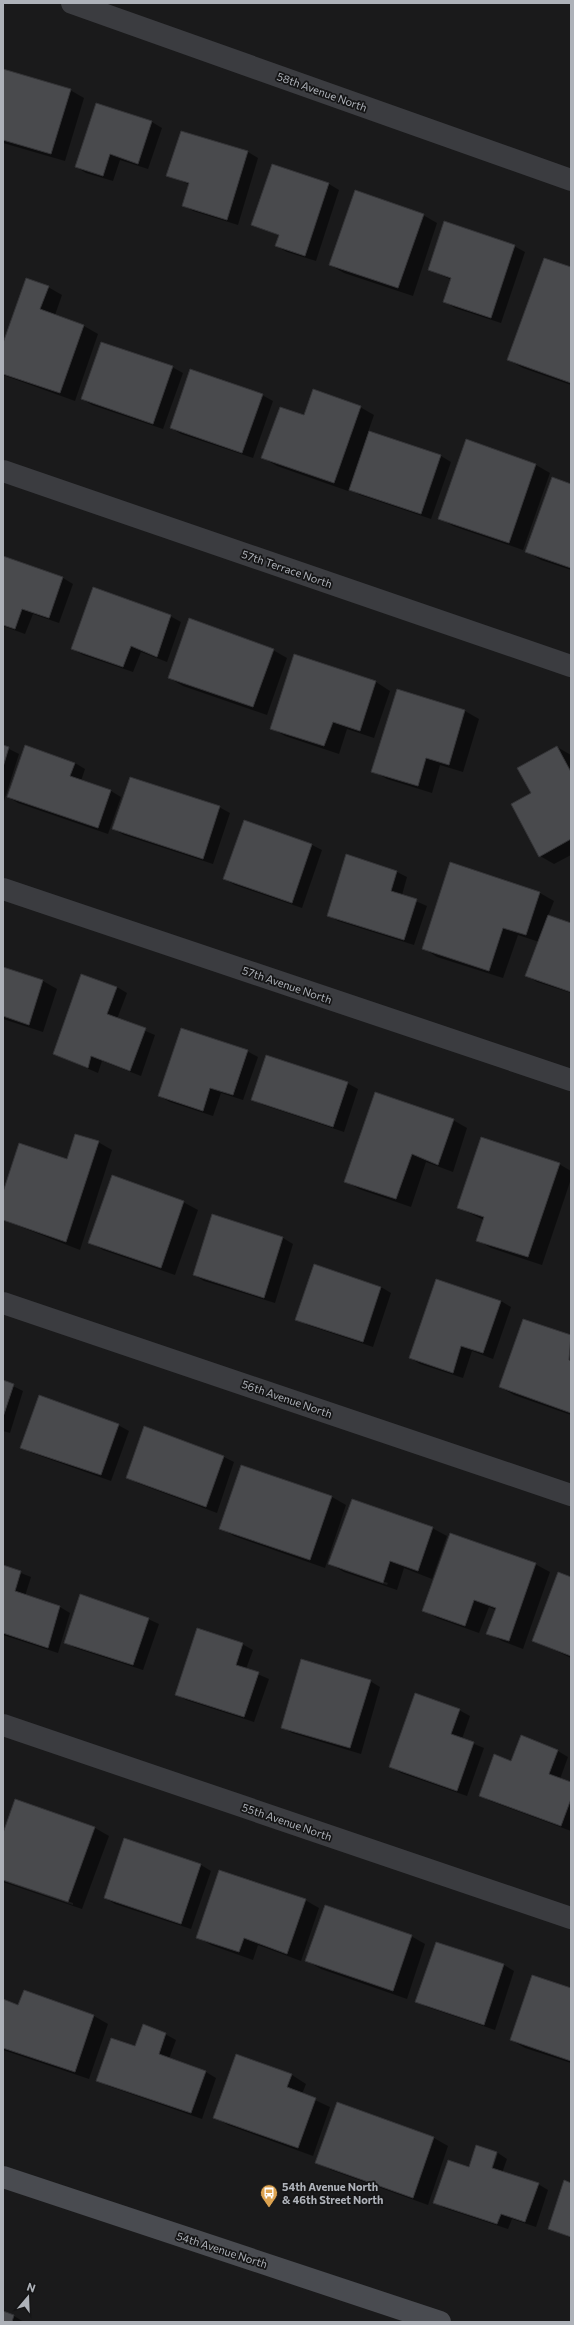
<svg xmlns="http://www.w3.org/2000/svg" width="574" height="2325" viewBox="0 0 574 2325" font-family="Commissioner,sans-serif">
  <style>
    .shadow { fill: #0007; fill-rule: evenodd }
    .building { fill: #494a4d; stroke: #343437 }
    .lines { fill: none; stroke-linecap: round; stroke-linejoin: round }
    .minor { stroke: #3b3c40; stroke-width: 22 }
    .tertiary { stroke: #3b3c40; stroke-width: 22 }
    .secondary { stroke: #494b50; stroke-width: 22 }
    .labels { text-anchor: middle; stroke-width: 3.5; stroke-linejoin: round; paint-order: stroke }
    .street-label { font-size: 11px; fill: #aeb2b9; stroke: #151516 }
    .poi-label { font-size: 11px; font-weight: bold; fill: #aeb2b9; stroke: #151516; text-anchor: start }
  </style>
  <rect width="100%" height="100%" fill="#1a1a1b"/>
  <path class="shadow" d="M3,70L70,90L84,98L65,161L3,143Z
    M152,122L162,128L148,169L120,160L113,181L86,173L76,167Z
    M182,132L248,152L258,158L238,225L193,211L183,205L190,185L168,175Z
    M272,166L329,184L339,190L316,261L287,252L276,246L280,236L252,224Z
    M423,215L437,223L413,296L344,273L330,265Z
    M514,246L525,252L501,323L455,308L445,302L452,280L429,270Z
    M571,268V385L523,368L508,360Z
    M48,287L62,295L55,315L84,326L98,334L75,401L3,375V346Z
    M172,367L183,373L163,429L92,405L82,399Z
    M262,395L273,401L253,458L181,434L171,428Z
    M360,407L374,415L368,432L441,456L451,462L431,519L360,495L349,489L348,491L277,466L263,458L304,416Z
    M467,441L536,465L550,473L523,550L453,526L439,518Z
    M571,485V570L541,560L527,552Z
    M3,557L63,578L73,584L59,623L33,614L25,634L3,626Z
    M170,616L181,622L167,662L141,652L133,672L83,655L72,649Z
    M273,650L287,658L267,715L183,686L169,678Z
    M295,656L376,682L390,691L374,738L347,729L339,754L285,736L271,728Z
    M397,690L465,711L479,719L463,772L440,765L432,793L387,779L373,771Z
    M3,746L19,754L3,804Z
    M557,747L571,755V855L554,864L540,856L532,794Z
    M75,763L85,769L81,781L111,791L121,797L108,834L18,803L8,797Z
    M219,807L230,813L213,864L124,835L113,829Z
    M244,821L312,845L322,850L302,908L235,885L224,879Z
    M347,855L397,872L407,877L402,895L427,906L414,945L338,921L328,915Z
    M540,893L554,901L548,916L571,925V993L537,982L527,976L539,942L518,935L503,978L437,957L423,948Z
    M3,968L43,981L57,989L43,1032L3,1019Z
    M117,987L127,993L117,1019L155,1035L141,1076L102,1061L98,1073L54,1054Z
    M247,1051L258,1057L243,1100L221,1093L213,1116L170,1102L159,1096Z
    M347,1083L358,1089L344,1132L263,1105L253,1099Z
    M453,1120L467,1128L453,1172L426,1162L411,1207L359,1189L345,1181Z
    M98,1142L112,1150L80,1250L3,1220V1195Z
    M559,1164L571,1171V1179L542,1265L491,1248L477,1240L484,1220L459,1208Z
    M183,1202L198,1210L175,1275L103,1250L89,1242Z
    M212,1215L283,1238L293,1244L275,1303L204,1281L194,1275Z
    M315,1265L381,1287L391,1293L373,1347L307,1325L297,1319Z
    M501,1301L511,1307L493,1359L472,1351L463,1378L420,1364L410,1358Z
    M523,1320L571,1337V1415L514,1395L500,1387Z
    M3,1381L23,1391L10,1433L3,1431Z
    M118,1425L129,1431L111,1481L32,1453L21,1447Z
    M224,1457L234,1462L217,1513L137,1483L127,1477Z
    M242,1466L332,1497L346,1505L325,1568L234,1536L220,1528Z
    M432,1528L447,1536L432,1579L404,1568L397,1590L344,1572L330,1564ZM343,1568L388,1583L387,1585L343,1570Z
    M535,1564L550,1572L523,1649L502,1641L488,1633L496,1610L489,1607L479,1633L437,1618L423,1610Z
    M3,1566L31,1577L25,1596L60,1607L70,1613L58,1653L3,1635Z
    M571,1578V1658L533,1640Z
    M148,1619L159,1624L143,1670L75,1648L65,1642Z
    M242,1644L253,1650L246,1669L269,1679L254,1722L186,1700L176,1694Z
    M370,1681L380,1687L361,1754L292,1733L282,1727Z
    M459,1710L470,1716L462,1739L484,1748L467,1796L401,1773L391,1767Z
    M558,1751L568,1757L560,1779L571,1783V1831L490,1801L480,1795L512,1762Z
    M95,1828L109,1836L82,1909L3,1882V1836ZM3,1879L73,1903V1905L3,1881Z
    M201,1865L211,1871L191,1929L115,1904L105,1898Z
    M305,1900L319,1908L301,1961L258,1945L253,1960L211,1945L197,1937Z
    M411,1936L425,1944L407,1999L321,1969L307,1961Z
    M437,1943L504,1965L514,1971L495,2030L427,2007L417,2001Z
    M571,1989V2063L525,2048L511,2040Z
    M24,1992L94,2016L108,2024L89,2079L3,2050V2000L19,2006Z
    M165,2034L176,2040L169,2059L206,2072L216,2078L202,2119L108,2086L97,2080L136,2047Z
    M236,2055L292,2075L306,2084L302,2094L330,2107L313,2156L228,2125L214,2117Z
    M338,2103L434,2138L448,2146L428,2205L331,2170L317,2162Z
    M477,2146L498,2153H496L489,2172L491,2173L498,2153L507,2159L502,2173L538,2184L548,2190L536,2227L512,2219L508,2229L444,2208L434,2202L469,2168Z
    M571,2184V2238L549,2228Z
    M3,2312L14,2316L24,2322H3Z"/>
  <path class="building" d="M3,69L71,89L51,154L3,140Z
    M96,103L152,121L138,164L110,154L103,176L75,167Z
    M181,131L248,151L227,220L182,206L189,183L166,176Z
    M272,164L329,183L305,256L275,246L279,235L251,225Z
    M355,190L424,214L398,288L329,265Z
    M444,221L515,245L491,318L443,302L451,278L428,270Z
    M544,258L571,267V383L507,360Z
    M26,278L49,286L40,309L84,325L60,393L3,374V343Z
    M101,342L173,366L153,424L81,399Z
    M190,369L263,394L242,453L170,428Z
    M313,389L361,406L334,483L261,458L280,407L304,415Z
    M369,431L441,455L421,514L349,490Z
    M466,439L536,464L509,543L438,519Z
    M552,477L571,484V568L525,552Z
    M3,556L63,577L49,618L22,609L15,629L3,625Z
    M93,587L171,615L157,657L131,646L123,667L71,649Z
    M189,618L274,649L253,707L168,678Z
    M294,654L376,681L360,731L333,722L324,746L270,729Z
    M397,689L465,710L449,765L426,758L418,786L371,772Z
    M3,745L9,747L3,767Z
    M25,745L75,763L70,776L111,790L98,828L7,797Z
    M557,746L571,772V839L539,857L511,804L531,793L517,768Z
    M130,777L220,806L203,859L112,829Z
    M244,820L312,844L292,903L223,879Z
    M346,854L397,871L391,891L417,899L404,940L327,916Z
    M450,862L540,892L526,935L503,928L489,971L422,949Z
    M548,915L571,923V992L525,976Z
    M3,967L43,980L29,1025L3,1016Z
    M81,974L117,987L107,1014L146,1028L130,1071L91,1056L88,1068L53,1054Z
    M181,1028L248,1050L233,1095L210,1088L203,1111L158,1096Z
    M266,1055L348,1082L333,1127L251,1100Z
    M375,1092L454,1119L438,1165L412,1154L396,1199L344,1182Z
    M75,1134L99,1141L66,1242L3,1220V1192L19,1143L67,1159Z
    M481,1137L560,1163L528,1257L476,1241L484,1217L457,1208Z
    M112,1175L184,1201L161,1268L88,1243Z
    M212,1214L283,1237L264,1298L193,1275Z
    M314,1264L381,1287L363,1342L295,1320Z
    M436,1279L501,1301L483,1353L461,1346L453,1373L409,1358Z
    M523,1319L571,1335L569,1360L571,1361V1413L499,1387Z
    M3,1380L14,1384L3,1417Z
    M39,1395L119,1424L101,1475L20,1448Z
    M144,1426L224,1456L206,1507L126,1478Z
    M241,1465L332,1496L310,1560L219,1529Z
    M352,1499L433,1527L418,1571L390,1561L383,1583L328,1564Z
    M450,1533L536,1563L509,1641L486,1634L496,1608L474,1600L465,1626L422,1611Z
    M3,1565L21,1571L15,1591L60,1606L48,1648L3,1633Z
    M558,1572L571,1577V1656L532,1641Z
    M80,1594L149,1618L133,1665L64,1643Z
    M197,1628L243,1643L236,1665L259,1672L244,1717L175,1695Z
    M301,1659L371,1680L350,1748L281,1728Z
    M415,1693L460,1709L451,1734L474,1742L457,1791L389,1767Z
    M521,1735L558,1750L549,1774L571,1782V1799L561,1826L479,1796L494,1754L511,1761Z
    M15,1799L95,1827L68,1902L3,1880V1833Z
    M124,1838L201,1864L181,1924L104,1898Z
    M219,1870L306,1899L287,1954L244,1938L239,1952L196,1938Z
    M325,1905L412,1935L393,1991L305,1961Z
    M436,1942L504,1964L484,2025L415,2002Z
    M532,1975L571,1988V2061L510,2040Z
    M24,1990L94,2015L75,2072L3,2048V1999L18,2005Z
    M143,2024L166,2033L159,2054L206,2071L191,2113L96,2081L111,2038L135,2046Z
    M236,2054L292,2074L287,2087L316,2098L298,2148L213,2118Z
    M337,2102L434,2137L413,2198L315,2163Z
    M476,2145L497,2152L492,2168L539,2183L525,2222L501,2214L497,2224L433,2203L448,2160L469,2167Z
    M564,2180L571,2183V2237L548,2229Z
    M3,2311L14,2315L12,2322H3Z"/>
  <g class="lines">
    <path class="minor" d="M3,471L571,666
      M3,889L571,1080
      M3,1303L571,1495
      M3,1725L571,1918"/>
    <path class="tertiary" d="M72,3L571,180"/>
    <path class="secondary" d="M3,2177L440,2322"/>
  </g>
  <defs>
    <g id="bus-pin" transform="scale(0.9)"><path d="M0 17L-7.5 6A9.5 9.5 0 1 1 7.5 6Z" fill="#dda350" stroke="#151516"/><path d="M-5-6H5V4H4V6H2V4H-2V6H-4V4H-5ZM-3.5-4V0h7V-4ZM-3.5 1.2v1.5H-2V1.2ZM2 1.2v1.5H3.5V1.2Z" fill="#fff"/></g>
  </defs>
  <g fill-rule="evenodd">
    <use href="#bus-pin" x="269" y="2193"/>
  </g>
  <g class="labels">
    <g class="street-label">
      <text transform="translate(322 92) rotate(20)" y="4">58th Avenue North</text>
      <text transform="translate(287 569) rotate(19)" y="4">57th Terrace North</text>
      <text transform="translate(287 985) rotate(19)" y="4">57th Avenue North</text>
      <text transform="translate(287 1399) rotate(19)" y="4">56th Avenue North</text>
      <text transform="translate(287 1822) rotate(19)" y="4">55th Avenue North</text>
      <text transform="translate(222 2250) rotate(18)" y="4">54th Avenue North</text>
    </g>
    <g class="poi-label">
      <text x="282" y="2191">54th Avenue North<tspan x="282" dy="13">&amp; 46th Street North</tspan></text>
    </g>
  </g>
  <rect width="574" height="2325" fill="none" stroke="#aeb2b9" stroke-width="8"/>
  <g transform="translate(28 2297) rotate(19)" stroke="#151516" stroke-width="3" paint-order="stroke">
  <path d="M0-3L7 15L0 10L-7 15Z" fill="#aeb2b9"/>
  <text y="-6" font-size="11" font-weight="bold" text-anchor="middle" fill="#aeb2b9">N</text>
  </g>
</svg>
